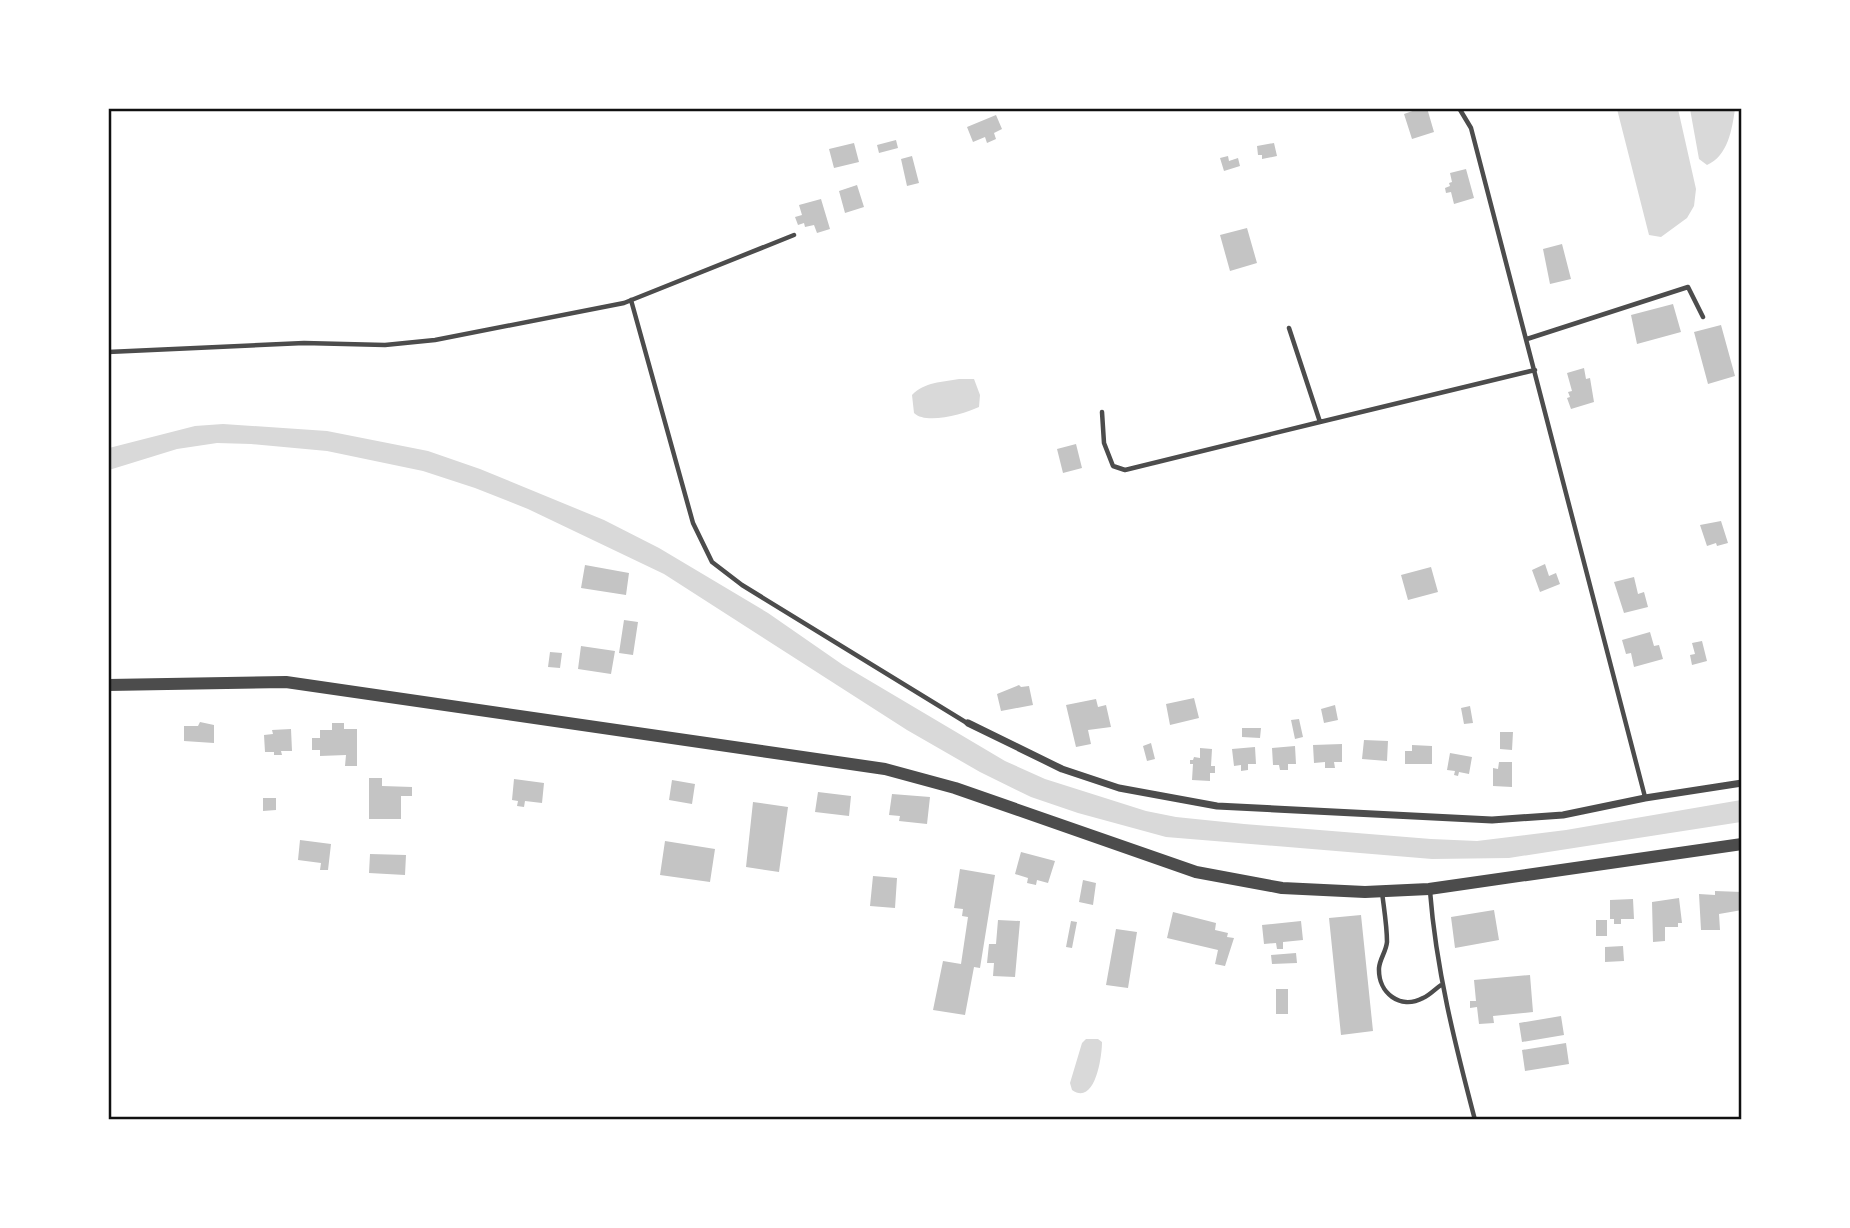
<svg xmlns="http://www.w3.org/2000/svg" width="1850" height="1228" viewBox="0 0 1850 1228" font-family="'DejaVu Sans',sans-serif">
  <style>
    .water { fill: #d9d9d9 }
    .building { fill: #c4c4c4 }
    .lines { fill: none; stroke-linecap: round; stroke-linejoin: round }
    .service { stroke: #4c4c4c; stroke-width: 4.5 }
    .minor { stroke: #4c4c4c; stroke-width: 7 }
    .tertiary { stroke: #4c4c4c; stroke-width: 12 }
    .neatline { fill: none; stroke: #111; stroke-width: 2.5 }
  </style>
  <rect width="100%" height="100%" fill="#fff"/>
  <path class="water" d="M1617,109H1678L1696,189L1694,206L1687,218L1661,237L1649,235Z
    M1690,109H1735C1732,129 1728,156 1707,165L1699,159Z
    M959,379H974L980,395L979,407C964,414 926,425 914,413L912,395C924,382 943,382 959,379Z
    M223,424L327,431L428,451L480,469L604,520L659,548L768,613L843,665L1005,761L1045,779L1146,811L1176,817L1244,824L1431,839L1477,841L1566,830L1741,800V822L1509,858L1432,859L1166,837L1078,813L1031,797L980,772L907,730L664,574L528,509L475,488L423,471L327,451L251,444L217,443L177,449L109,470V448L195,426Z
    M1086,1039H1098L1102,1042C1102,1057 1095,1106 1072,1090L1070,1083L1082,1043Z"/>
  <path class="building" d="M1421,108H1427L1434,132L1412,139L1404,114Z
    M996,115L1002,129L994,133L996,139L987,143L985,137L973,142L967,127Z
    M896,140L898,148L879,153L877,145Z
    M854,143L859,162L834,168L829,149Z
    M1274,143L1277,156L1262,159V155H1258L1257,146Z
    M912,156L919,183L907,186L901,159Z
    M1228,156L1229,161L1238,158L1240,166L1224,171L1220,158Z
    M1466,169L1474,198L1454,204L1451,192L1446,193L1445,188L1450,186L1449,183L1452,182L1450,173Z
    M857,185L864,207L845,213L839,191Z
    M821,199L830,229L817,233L814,225L805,227L804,223L798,225L795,217L802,215L799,205Z
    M1247,228L1257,263L1230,271L1220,235Z
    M1562,244L1571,279L1550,284L1543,249Z
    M1673,304L1681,332L1637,344L1631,315Z
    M1721,325L1735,376L1708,384L1694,332Z
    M1584,368L1586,379L1590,378L1594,402L1571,409L1567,398L1570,397L1568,392L1572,391L1567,373Z
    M1076,444L1082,468L1063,473L1057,449Z
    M1721,521L1728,543L1717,546L1716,543L1707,546L1700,525Z
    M1545,564L1549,576L1556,573L1560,584L1540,592L1532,570Z
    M585,565L629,573L626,595L581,588Z
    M1431,567L1438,592L1408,600L1401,575Z
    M1634,577L1638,594L1644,592L1648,607L1624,613L1614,582Z
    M624,620L638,622L633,655L619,653Z
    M1650,632L1654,646L1659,645L1663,659L1634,667L1631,653L1626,654L1622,640Z
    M1702,641L1707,661L1692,665L1690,655L1695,654L1692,643Z
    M581,646L615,651L611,674L578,669Z
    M550,652L562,653L560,668L548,667Z
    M1019,685L1021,687L1029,686L1033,705L1001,711L997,694Z
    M1194,698L1199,718L1170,725L1166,704Z
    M1096,699L1098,707L1106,705L1111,727L1088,730L1091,744L1076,747L1066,705Z
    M1335,705L1338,720L1324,723L1321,709Z
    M1470,706L1473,723L1464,724L1461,708Z
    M1299,719L1303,737L1295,739L1291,720Z
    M200,722L214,725V743L184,741V726H198Z
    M332,723H344V729H357V766H345L346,755L320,756V750H312V738H320V730H332Z
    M1242,728H1261L1260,738L1242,737Z
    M291,729L292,751H281L282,755H274V752H265L264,735L273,734L272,730Z
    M1500,732H1513L1512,750L1500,749Z
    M1364,740L1388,741L1387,761L1362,759Z
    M1151,743L1155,759L1147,761L1143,746Z
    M1342,744V762H1334L1335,768H1325V762L1314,763L1313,745Z
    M1412,745L1432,746V764H1405V751H1412Z
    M1295,746L1296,764H1288V770H1280L1279,765H1273L1272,748Z
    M1255,747L1256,764H1248V770L1241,771V765L1234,766L1232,749Z
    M1200,748L1212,749L1211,766H1215V773H1210V781L1192,780L1193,764H1190V760H1193L1194,757L1200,758Z
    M1450,753L1472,757L1469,774L1459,772L1458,776L1454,775L1455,771L1447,770Z
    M1499,762H1512V787L1493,786V768L1498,769Z
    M369,778H382V786L412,787V796H401V819H369Z
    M514,779L544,783L542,803L525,801L524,807L517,806L518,801L512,800Z
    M672,780L695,784L692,804L669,800Z
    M818,792L851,796L849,816L815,812Z
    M892,794L930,797L927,824L899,821L900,816L889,815Z
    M263,798H276V810L263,811Z
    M753,802L788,807L779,872L746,867Z
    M300,840L331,844L328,870H320L321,863L298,860Z
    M665,841L715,849L710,882L660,875Z
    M1021,852L1055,861L1048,883L1037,880L1036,885L1027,883L1028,878L1015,874Z
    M370,854L406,855L405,875L369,873Z
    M960,869L995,875L980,968L974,967L965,1015L933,1010L943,961L961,964L968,917L962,916L963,909L954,908Z
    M873,876L897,878L895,908L870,906Z
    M1083,880L1096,883L1093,905L1079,902Z
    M1715,891L1742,892V910L1719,914L1720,930H1701L1699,894L1715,895Z
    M1679,898L1682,923H1678V927H1665V941L1653,942L1652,902Z
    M1633,899L1634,919H1621V924H1614V919H1610V900Z
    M1494,910L1499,940L1455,948L1451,917Z
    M1173,912L1216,923L1215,930L1228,933L1227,937L1234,938L1225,966L1215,964L1218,950L1167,938Z
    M1361,915L1373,1031L1341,1035L1329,918Z
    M998,920L1020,921L1015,977L993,976L994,963H987L989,944H996Z
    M1596,920H1607V936H1596Z
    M1071,921L1077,922L1072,948L1066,947Z
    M1301,921L1303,940L1283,942V949H1277L1276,943L1264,944L1262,925Z
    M1116,929L1137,932L1128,988L1106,985Z
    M1623,946L1624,961L1605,962V947Z
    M1296,953L1297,963L1272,964L1271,955Z
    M1530,975L1533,1012L1493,1016L1494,1023L1479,1024L1477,1007L1470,1008V1001H1476L1474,980Z
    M1276,989H1288V1014H1276Z
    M1561,1016L1564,1035L1522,1042L1519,1023Z
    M1566,1043L1569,1064L1525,1071L1522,1050Z"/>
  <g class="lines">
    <path class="service" d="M1459,108L1471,128L1645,797
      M631,300L693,523L712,562L742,585L967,723
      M1289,328L1320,422L1535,370
      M1527,339L1688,287L1703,317
      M108,352L304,343L385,345L435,340L624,303L794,235
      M1102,412L1104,443L1113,466L1125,470L1320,422
      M1430,891C1436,969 1455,1044 1475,1120
      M1382,892C1384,909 1387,926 1387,942C1386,952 1380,958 1379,968C1378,993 1400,1010 1423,998C1430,995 1435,989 1441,985"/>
    <path class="minor" d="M968,723L1062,769L1119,788L1217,806L1492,820L1563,815L1645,798L1742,783"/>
    <path class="tertiary" d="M108,685L286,682L885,769L955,788L1196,872L1282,888L1365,892L1429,889L1742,844"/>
  </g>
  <rect width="1850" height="1228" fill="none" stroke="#ffffff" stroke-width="220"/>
  <rect x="110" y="110" width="1630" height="1008" class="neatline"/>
</svg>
